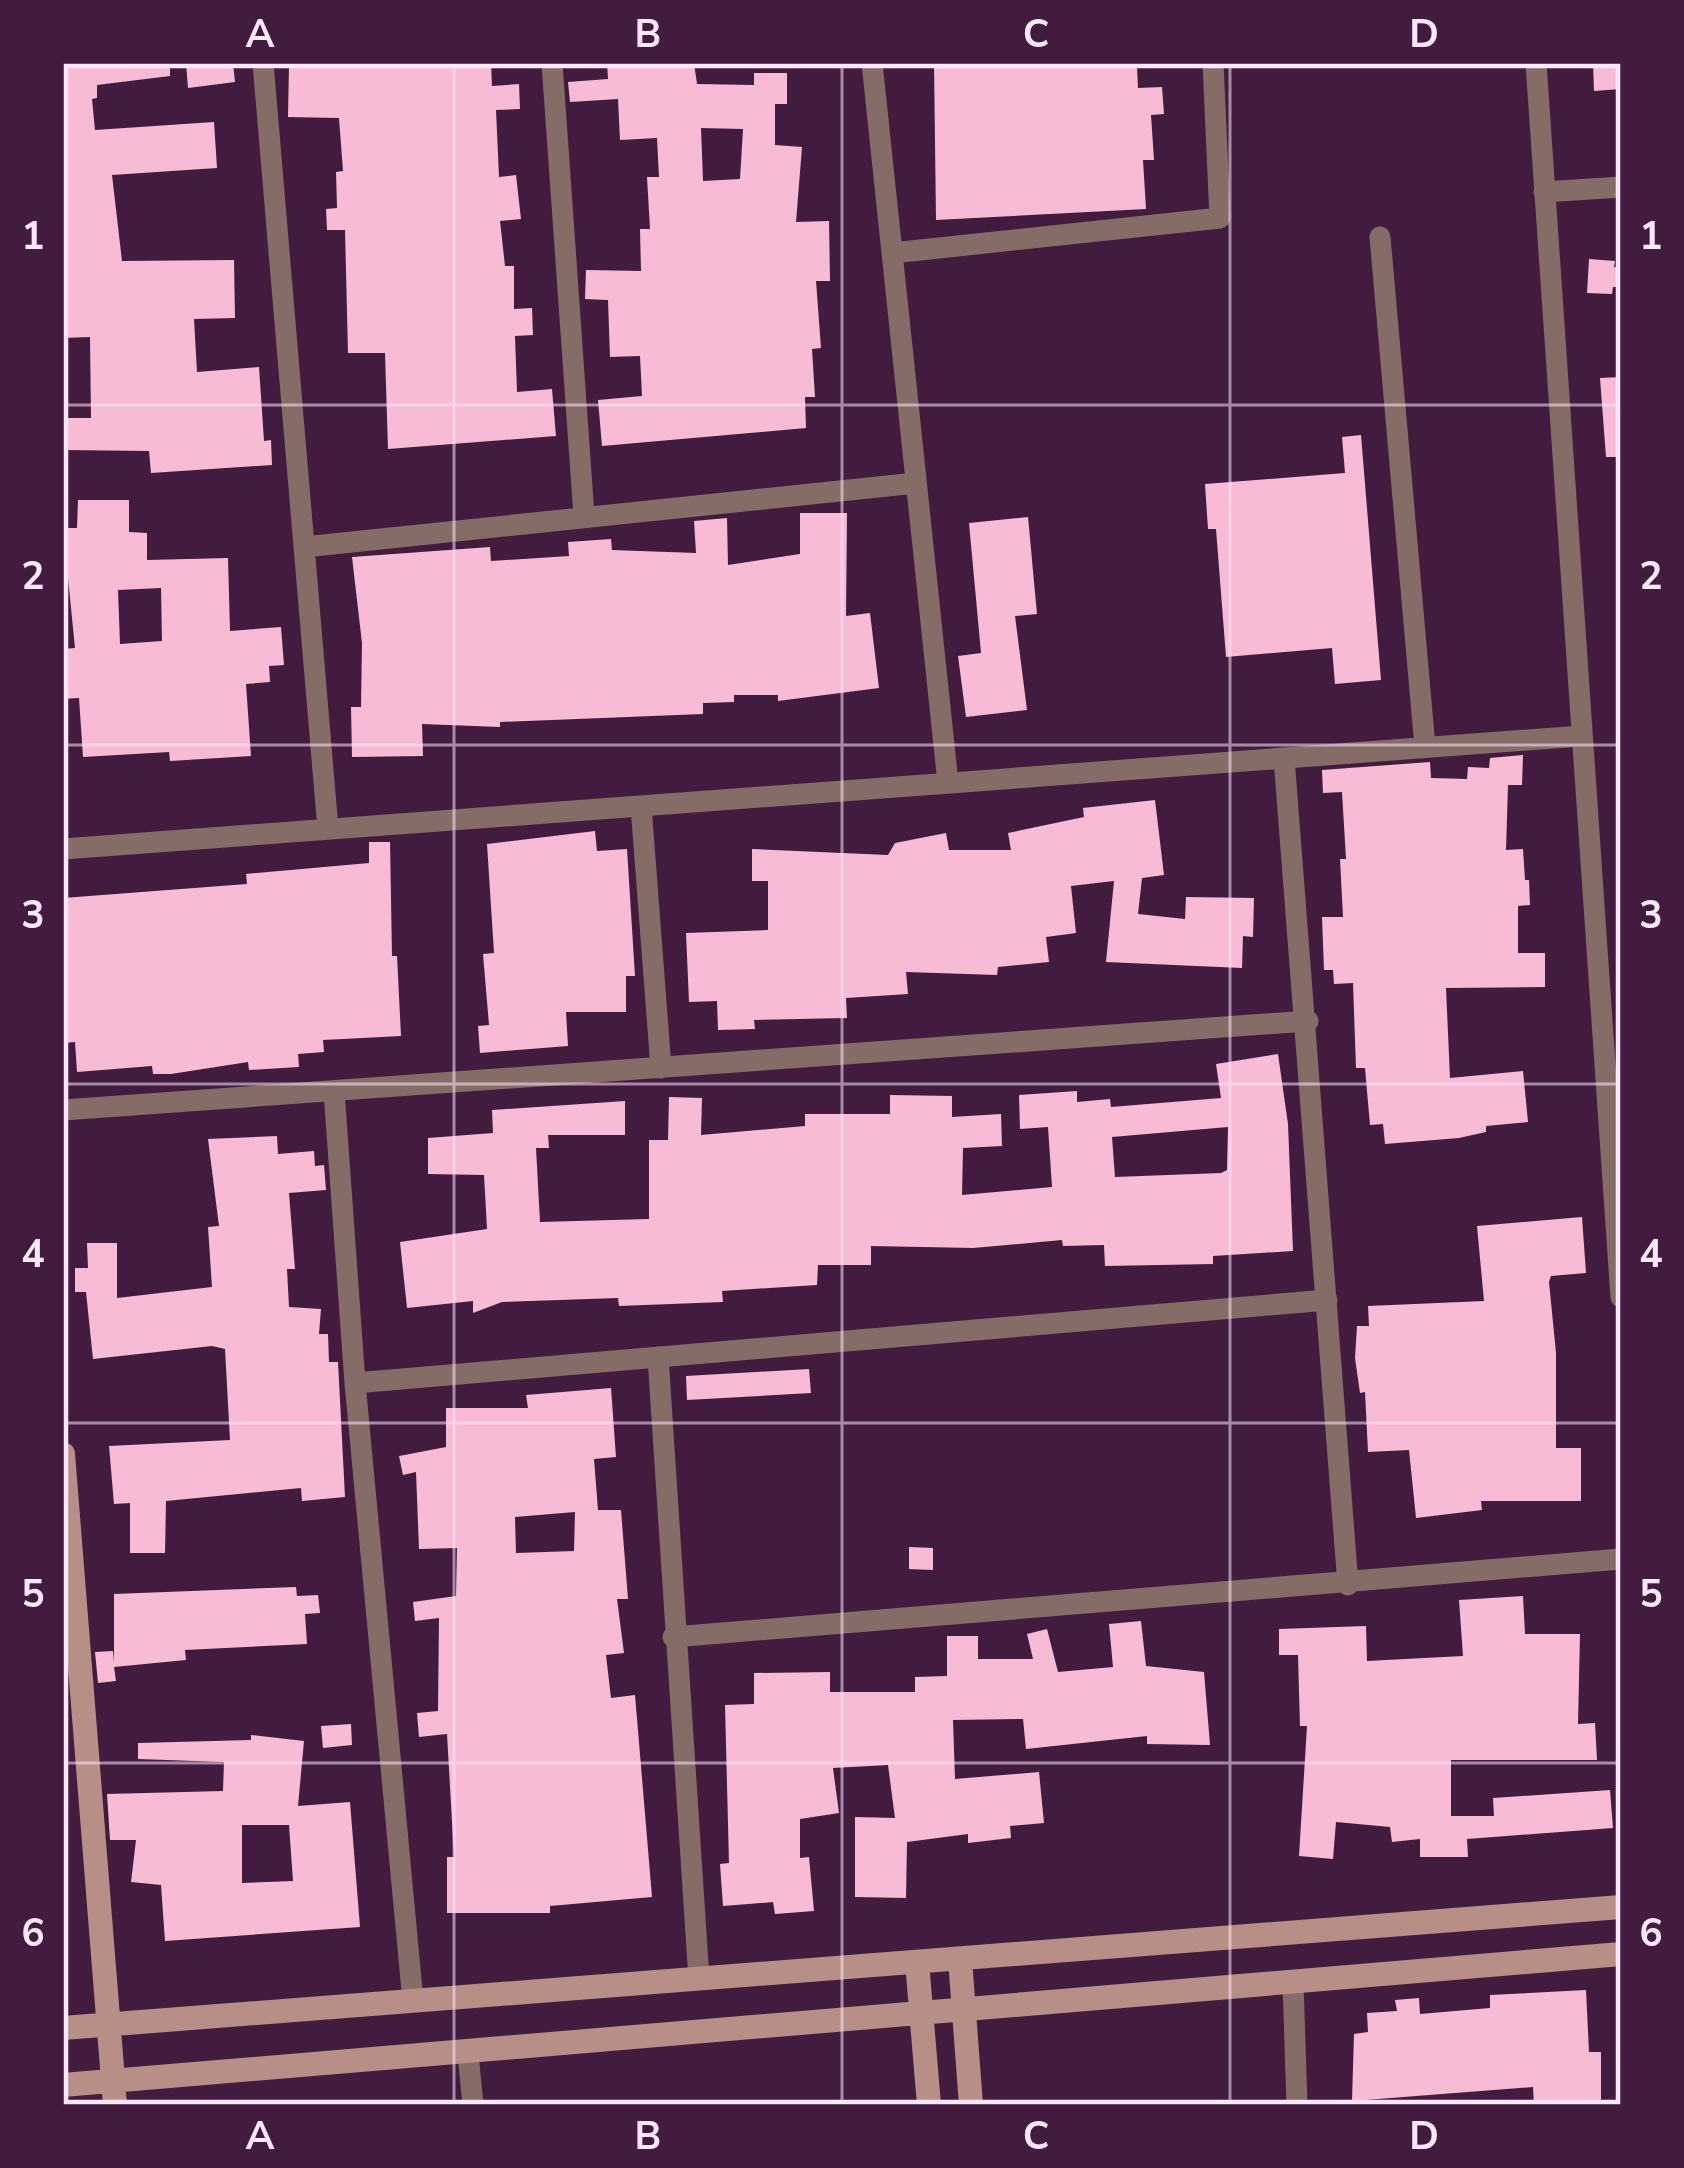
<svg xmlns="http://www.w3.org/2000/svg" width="1684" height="2168" viewBox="0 0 1684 2168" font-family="'Nunito Sans',sans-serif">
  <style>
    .building { fill: #f7bbd5; fill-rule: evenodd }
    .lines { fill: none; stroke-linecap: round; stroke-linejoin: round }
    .street { stroke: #866c67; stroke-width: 21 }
    .secondary { stroke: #b88f87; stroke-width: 24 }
    .grid { fill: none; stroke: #ffe6fb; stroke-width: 3; stroke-opacity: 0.55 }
    .neatline { fill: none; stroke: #ffe6fb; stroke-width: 4.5 }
    .grid-label { font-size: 39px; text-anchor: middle; font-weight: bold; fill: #ffe6fb }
  </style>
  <rect width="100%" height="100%" fill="#421c3e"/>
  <path class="building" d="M63,63H170V76L97,85V98L92,99L95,130L214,122L217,168L112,175L122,261L234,260L235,318L194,319L197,372L259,367L264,441L271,440L272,465L151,473L149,451L63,450V418H91L90,337L63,338Z
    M186,63H233L235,82L188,88Z
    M491,63L492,86L519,84L520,109L496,110L499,177L516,175L521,219L500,221L505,266H514V309L532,308L533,335L515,336L517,392L552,389L556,436L388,449L385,353H348L345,230H327L326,209L337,208L336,172L343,171L339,118L288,117L289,66Z
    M607,63H694L697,84L754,85V73H787V104H775V145L802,147L796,222L829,221L830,281H816L821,348L812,349L815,397H805L806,428L602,446L598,400L642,396L640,356L610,357L608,300L585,299L586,270L641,271L640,229H650L647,177H659L657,138L620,140L618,99L570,102L568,82L608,79ZM701,128L743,129L740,179L703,181Z
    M934,63L1137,67L1138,88L1162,87L1164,114L1151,115L1154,160H1143L1146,209L936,220Z
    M1593,63H1621V89L1594,91Z
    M1589,259L1615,261L1614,267H1621V287H1613L1612,294L1587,293Z
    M1621,377V457H1606L1600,378Z
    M1361,435L1381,680L1335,684L1332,648L1226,657L1216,529H1208L1205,484L1345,473L1342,437Z
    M78,500H129V532L147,533V560L228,558L230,631L281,627L284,665L269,666L270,682L246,684L251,756L170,761L169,752L83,757L79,698L63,699V649L75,648L63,528H77ZM161,588L162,641L120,644L118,590Z
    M800,513H847L846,616L870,613L879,688L778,701V695H734V702L703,703V714L500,722V727L422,724L423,756L352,757L351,707H361L362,643L352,557L490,547L491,561L569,556L568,542L611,539L612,550L696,553L694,521L727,518L728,565L800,554Z
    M1028,517L1037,614L1015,616L1027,710L966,717L958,656L981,653L969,523Z
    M1523,755L1522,785H1508L1506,850L1523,849L1525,880H1529L1530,905L1518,906V953H1545V987L1446,988L1450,1078L1523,1071L1528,1122L1486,1126V1132L1459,1138L1385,1144L1383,1124L1370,1125L1365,1068H1356L1353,983L1334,984L1333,970H1324L1322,917H1343L1340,859H1346L1342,792L1323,793L1322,770L1430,762L1431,778L1467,779L1468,767L1489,768L1490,758Z
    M1155,800L1164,875L1142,878L1138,914L1185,919L1186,897L1254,898L1253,937L1243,936L1242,968L1106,962L1114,881L1071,886L1076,933L1046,937L1049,962L998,967L997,975L906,972L908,994L846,998L847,1018L754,1020L755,1029L718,1030L717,1001L689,1002L686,933L768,930V881H752V849L888,855L895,843L946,833L949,850H1011L1008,833L1084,817L1083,808Z
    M595,831L597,851L627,849L635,976H626V1012H566L568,1046L480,1053L478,1026L489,1025L483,954L494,953L487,844Z
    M369,842H390L392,956H397L401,1036L323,1040L324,1052L298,1054L299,1067L249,1070L248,1062L171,1074H153L152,1066L77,1072L75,1042L63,1043V898L247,884L246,874L369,863Z
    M1278,1054L1288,1124L1293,1251L1213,1256V1264L1105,1266L1104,1245L1063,1246L1062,1240L973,1248L871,1246V1265H818L817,1285L722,1291L723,1302L619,1306L618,1298L502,1302L473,1313V1301L407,1308L400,1242L487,1229L484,1175L428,1174V1138L493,1133L492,1110L625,1101V1135H548L549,1148H536L540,1222L649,1219V1140H668L669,1097L702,1098L701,1135L805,1126V1114H890V1095L952,1096V1117L1001,1114L1002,1146L963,1148L962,1195L1052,1187L1048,1127L1020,1129L1019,1095L1077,1091V1102L1110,1099L1111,1107L1221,1098L1216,1064ZM1228,1127L1227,1170L1221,1173L1115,1177L1112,1137Z
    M277,1136L278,1154L314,1151L315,1166L324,1165L326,1190L289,1193L295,1269H287L289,1307L321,1309L319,1334H328L329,1362H338L345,1497L302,1501L301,1488L166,1501L165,1553H130V1503L114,1504L109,1446L230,1440L225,1349L212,1346L93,1359L86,1292H75V1268H88L87,1243H117V1298L212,1287L208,1227L219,1226L208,1139Z
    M1582,1217L1586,1273L1551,1276L1549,1282L1556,1353V1448H1581V1501H1481L1482,1510L1416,1518L1409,1450L1368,1452L1365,1392L1360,1393L1355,1358L1357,1326H1369L1368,1306L1484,1301L1477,1226Z
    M809,1369L811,1393L687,1400L686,1376Z
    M611,1388L616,1457L594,1459L598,1510H621L628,1599H617L624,1653L606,1655L611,1698L635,1695L652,1897L550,1906V1913H447V1857H454L447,1734L419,1737L417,1713L438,1711L439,1618L415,1621L413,1602L456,1596L457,1548L419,1549L416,1472L403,1475L399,1456L446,1447V1408H528L526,1395ZM575,1512L574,1551L516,1553L515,1517Z
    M909,1547L933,1548V1570L909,1569Z
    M296,1587L297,1596L318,1595L320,1613L305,1614L307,1644L185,1650L186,1660L114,1667L116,1681L98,1683L95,1652L113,1651L114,1662V1594Z
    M1523,1596L1525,1634H1580L1578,1724L1595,1723L1597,1760H1451V1816H1494L1493,1798L1610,1790L1613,1828L1467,1839L1468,1857H1420V1839L1392,1842L1390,1827L1336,1822L1333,1859L1299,1856L1307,1726H1300L1298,1655H1279V1629L1366,1626L1367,1661L1463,1656L1459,1600Z
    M1141,1621L1146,1666L1204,1672L1210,1745L1147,1744V1736L1026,1749L1023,1719L953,1720L955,1779L1039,1772L1044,1823L1010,1826L1011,1838L968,1843V1834L907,1842L906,1898L855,1897V1817L895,1818L888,1765L833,1768L839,1813L800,1819V1858L809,1857L814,1911L775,1914L773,1902L723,1906L720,1864L729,1863L725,1705L754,1704V1673L830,1672V1692H915V1677L947,1676V1636H978V1659H1033L1027,1634L1047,1629L1058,1672L1113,1667L1109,1624Z
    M351,1724L352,1745L323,1748L321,1726Z
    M251,1735L304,1741L298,1806L350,1802L360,1927L165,1941L161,1885L131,1882L136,1840H110L107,1794L223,1791L224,1762L138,1759V1743L251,1740ZM242,1825H289L293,1881L242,1883Z
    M1586,1990L1589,2052H1601V2105H1534L1533,2087L1352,2101L1354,2034L1368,2032L1367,2013L1397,2011L1395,2000L1419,1998L1420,2014L1490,2008V1995Z"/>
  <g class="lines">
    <path class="street" d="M263,63L328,829
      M552,63L584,516
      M872,63L948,783
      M1536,63L1621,1297
      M1544,192L1621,187
      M1380,237L1425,747
      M892,253L1220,218L1213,63
      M304,547L916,483
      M1284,758L1348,1585
      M641,806L661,1068
      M63,849L1581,736
      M334,1091L355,1383L413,2001
      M63,1110L1308,1021
      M658,1357L699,1979
      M355,1383L1327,1300
      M673,1637L1621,1559
      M1293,1983L1297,2105
      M468,2054L473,2105"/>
    <path class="secondary" d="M63,1454L115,2105
      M960,1959L971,2105
      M917,1962L929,2105
      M63,2028L1621,1907
      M63,2085L1621,1954"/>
  </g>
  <path class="grid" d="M454,63V2105M842,63V2105M1230,63V2105M63,405H1621M63,745H1621M63,1084H1621M63,1423H1621M63,1763H1621"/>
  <rect width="1684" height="2168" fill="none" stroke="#421c3e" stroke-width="132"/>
  <rect x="66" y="66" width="1552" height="2036" class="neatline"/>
  <g class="grid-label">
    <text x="260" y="47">A</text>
    <text x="648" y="47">B</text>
    <text x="1036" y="47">C</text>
    <text x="1424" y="47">D</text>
    <text x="33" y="249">1</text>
    <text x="1651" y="249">1</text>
    <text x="33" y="589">2</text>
    <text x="1651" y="589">2</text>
    <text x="33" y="928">3</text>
    <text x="1651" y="928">3</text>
    <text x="33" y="1267">4</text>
    <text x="1651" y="1267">4</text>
    <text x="33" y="1607">5</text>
    <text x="1651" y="1607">5</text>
    <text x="33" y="1946">6</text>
    <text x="1651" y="1946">6</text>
    <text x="260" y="2149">A</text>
    <text x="648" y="2149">B</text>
    <text x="1036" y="2149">C</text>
    <text x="1424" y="2149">D</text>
  </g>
</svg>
